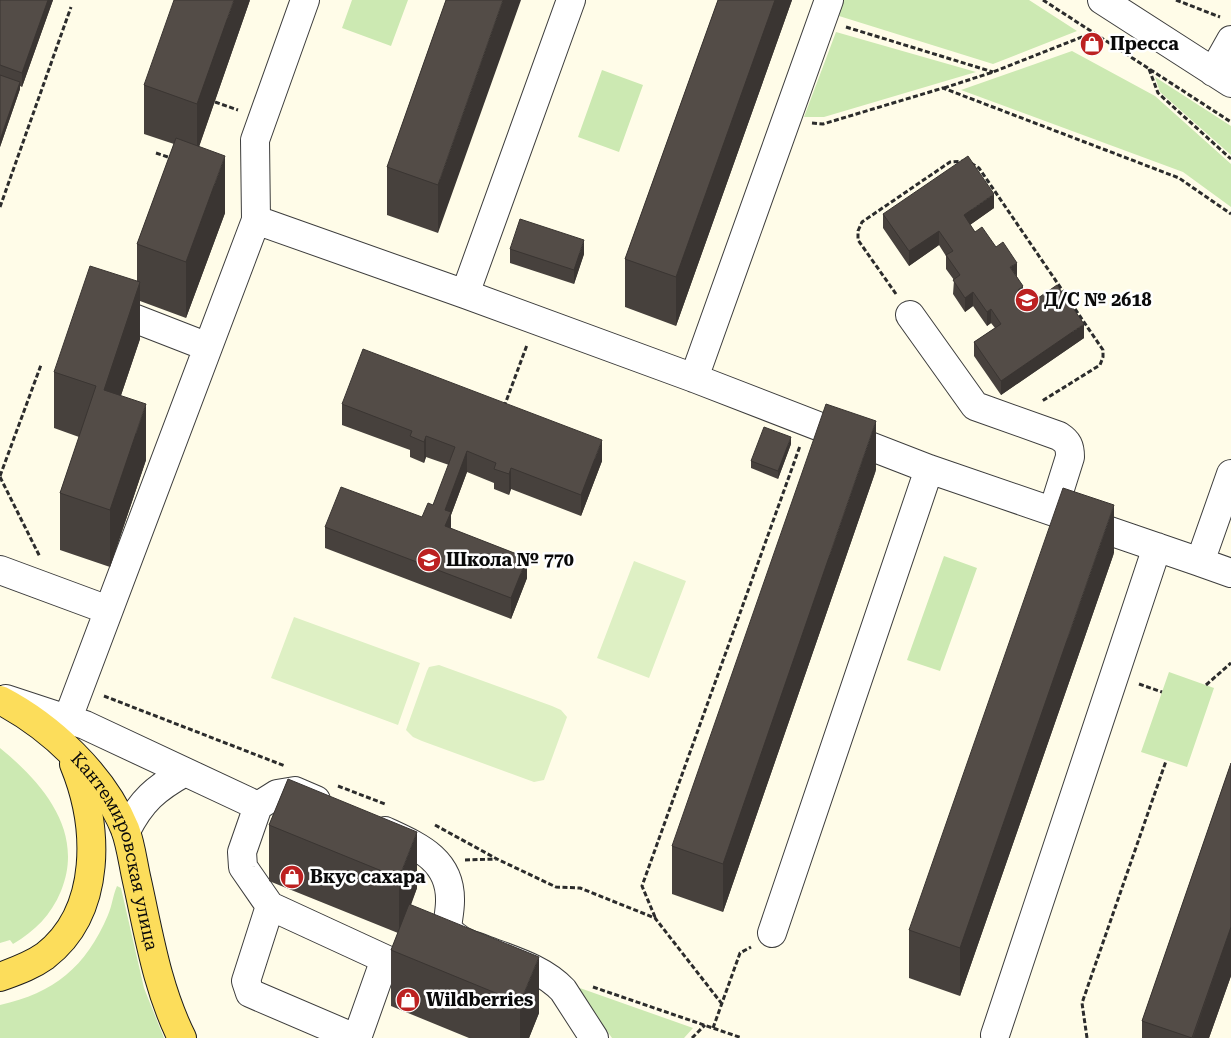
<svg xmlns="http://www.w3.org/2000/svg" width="1231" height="1038" viewBox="0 0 1231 1038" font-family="'Roboto Serif',serif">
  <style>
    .green { fill: #cce9b2 }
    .pitch { fill: #def0c4 }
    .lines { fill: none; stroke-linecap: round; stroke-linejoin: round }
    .minor-casing { stroke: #3d3d3d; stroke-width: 30 }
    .major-casing { stroke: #1b1b1b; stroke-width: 30 }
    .path { stroke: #2c2c2c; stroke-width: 3; stroke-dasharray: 5 2.5; stroke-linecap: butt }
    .minor { stroke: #fff; stroke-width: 28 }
    .major { stroke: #fcdd5b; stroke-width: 28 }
    .wall { fill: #47413d }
    .shaded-wall { fill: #3a3532 }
    .building { fill: #534c47; stroke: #3a3532 }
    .labels { text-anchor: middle; stroke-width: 5; stroke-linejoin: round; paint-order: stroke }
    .poi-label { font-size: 18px; font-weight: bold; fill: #0a0a0a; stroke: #fff; text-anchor: start }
    .street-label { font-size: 18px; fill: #0a0a0a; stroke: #fff }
  </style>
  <rect width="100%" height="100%" fill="#fffce8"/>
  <path class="green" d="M352,0H408L391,46L342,28Z
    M844,0H1029L1077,31L993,64L839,16Z
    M836,32L976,72L824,117H804Z
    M1072,51L1155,96L1231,164V207L1183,172L961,90Z
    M602,70L643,85L619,152L578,137Z
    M1155,77L1231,126V155L1160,92Z
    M944,556L977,568L940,671L907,660Z
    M1169,672L1214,688L1187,767L1141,752Z
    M0,748C43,783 85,832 61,891C51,915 35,931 13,944L10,940L0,943Z
    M117,886L121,888L144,988L164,1038H0V1005C54,993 86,967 108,915C112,906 113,895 117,886Z
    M577,987L693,1028L684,1038H612Z"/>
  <path class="pitch" d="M634,561L686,581L649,678L597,658Z
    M294,617L420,663L398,725L271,678Z
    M439,665L552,706L561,710L567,717L544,780L534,782L422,741L413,737L406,730L427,671L429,667Z"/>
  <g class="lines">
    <g class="minor-casing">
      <path id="minor" d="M1102,0L1231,83
        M1213,72L1231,40
        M256,220L465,294L694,378L929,469L1200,562
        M465,294L571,0
        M118,312L208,347
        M910,315L975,406L1059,436C1068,442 1070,446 1070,457L1053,511
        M694,378L829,0
        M1231,474L1200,562L1231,573
        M0,570L108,610
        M6,699L85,725L258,806
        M68,718L256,220L255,140L305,0
        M316,800L295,791L277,794L258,806L242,852L243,867L270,906L246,981L250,993L355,1038
        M126,831C141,801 156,788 185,772
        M385,831C417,846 451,859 450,901C450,910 448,919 447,928C459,942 467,943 483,949C511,960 542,968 563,990L594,1038
        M270,906L385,959L357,1038
        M772,933L929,469
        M995,1035L1157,547"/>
    </g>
    <g class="major-casing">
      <g id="major">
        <path id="s1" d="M0,700C50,726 103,775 125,829C131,845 133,864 137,881C149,935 157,988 182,1038"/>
        <path d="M0,977C16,971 31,966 45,956C103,911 99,825 74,764"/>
      </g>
    </g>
    <path class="path" d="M1043,0L1231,122
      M1176,0L1220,17
      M846,27L993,72
      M1149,69L1158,93L1231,159
      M944,88L993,72L1092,33
      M215,102L238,110
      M812,123L823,124L943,88L1179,178L1231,214
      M156,153L171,158
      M971,163L979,168L1103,350V357L1100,365L1042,401
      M0,207L71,7
      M896,294L858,240V231L862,222L950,162L965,161
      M504,407L527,345
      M0,476L41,365
      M0,477L40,557
      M1139,684L1162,692
      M1206,685L1231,663
      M104,696L285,766
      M338,786L385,804
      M435,825L497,859L556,887L580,888L655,918L722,1004
      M465,860L497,859
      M655,917L642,886L800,446
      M593,987L742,1038
      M713,1028L740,953L751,947
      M692,1038L705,1025
      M1087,1038L1082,1003L1166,761"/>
    <use href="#minor" class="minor"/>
    <use href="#major" class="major"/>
  </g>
  <path class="wall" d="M0,0H53L22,87L20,86V89L0,147Z
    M250,0L199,147L225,213L186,318L140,301V339L121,395L146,460L110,567L60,550V493L79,437L54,428V372L137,281V244L174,144L144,134V85Z
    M446,0L438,233L387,215V167Z
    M718,0H792L676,326L625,307V259Z
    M994,208L970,225L975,232L996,247L1017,277L1023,298L1028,305L1084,338L1001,395L974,356V342L995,328L991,323L987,326L973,306L965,312L953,294L954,280L946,269V256L939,245L909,266L883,228V214Z
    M510,249L584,254L574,284L510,263Z
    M342,404L602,461L581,516L511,489L509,495L494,489V483L467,472L451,515V528L527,578L511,619L325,548V527L422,517L433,505L449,465L426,457L424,463L410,457V450L342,425Z
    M791,444L778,479L751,468V461Z
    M876,470L723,912L672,894V846Z
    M1114,553L960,996L909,978V930Z
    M1231,763V976L1209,1038H1142V1021Z
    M288,779L417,888L411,905L539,1013L529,1038H469L391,1006V950L398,933L269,881V825Z"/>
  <path class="shaded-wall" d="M48,0H53L22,87V73Z
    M234,0H250L197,152V104Z
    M503,0H521L438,233V185Z
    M775,0H792L676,326V277Z
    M20,82V89L0,147V140Z
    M225,156V213L186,318V262Z
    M994,194V208L964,229V215Z
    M939,231V245L909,266V251Z
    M584,240V254L574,284V270Z
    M1017,263V277L1010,267Z
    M140,282V339L104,446V390Z
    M1023,286V300L1018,290Z
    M973,292V306L965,312V298Z
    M991,309V323L987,326V312Z
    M1084,324V338L1001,395V381Z
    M146,404V460L110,567V510Z
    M876,421V470L723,912V864Z
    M426,436V457L424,463V442Z
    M791,437V444L778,479V471Z
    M602,440V461L581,516V495Z
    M467,451V472L451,515V533L445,547V510Z
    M511,468V489L509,495V474Z
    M1114,505V553L960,996V948Z
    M527,558V578L511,619V598Z
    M417,832V888L399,934V878Z
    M1231,927V976L1209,1038H1193Z
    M539,957V1013L529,1038H520V1003Z"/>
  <path class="building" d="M0,0H48L22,73L0,65Z
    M174,0H234L197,104L144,85Z
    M446,0H503L438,185L387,167Z
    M718,0H775L676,277L625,259Z
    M0,75L20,82L0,140Z
    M176,138L225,156L186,262L137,244Z
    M968,156L994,194L964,215L975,232L982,227L996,247L1003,242L1017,263L1010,267L1023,286L1018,290L1028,305L1057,285L1084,324L1001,381L974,342L1001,324L991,309L987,312L973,292L965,298L953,280L960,275L946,255L953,251L939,231L909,251L883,214Z
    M520,219L584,240L574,270L510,249Z
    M90,266L140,282L104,390L146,404L110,510L60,493L96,386L54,372Z
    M363,349L602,440L581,495L511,468L509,474L494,469L496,463L467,451L445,510L451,512L445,526L527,558L511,598L325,527L341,487L422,517L428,503L433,505L455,447L426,436L424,442L410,436L412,431L342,404Z
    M826,404L876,421L723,864L672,846Z
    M764,427L791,437L778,471L751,461Z
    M1063,488L1114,505L960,948L909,930Z
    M1231,763V927L1192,1038L1142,1021Z
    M288,779L417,832L399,878L269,825Z
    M409,904L539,957L520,1003L391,950Z"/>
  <defs>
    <g id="shop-disc" transform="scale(1.25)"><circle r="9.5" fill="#bc2121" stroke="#fff"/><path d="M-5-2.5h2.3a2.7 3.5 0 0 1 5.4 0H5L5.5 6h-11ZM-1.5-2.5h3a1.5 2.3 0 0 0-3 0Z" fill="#fff"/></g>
    <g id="school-disc" transform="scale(1.25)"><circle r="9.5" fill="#bc2121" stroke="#fff"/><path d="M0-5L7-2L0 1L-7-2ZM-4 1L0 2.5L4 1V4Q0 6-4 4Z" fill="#fff"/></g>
  </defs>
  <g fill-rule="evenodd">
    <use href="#shop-disc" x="1092" y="44"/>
    <use href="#school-disc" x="1027" y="300"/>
    <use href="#school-disc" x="429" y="560"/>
    <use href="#shop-disc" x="292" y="877"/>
    <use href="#shop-disc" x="408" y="1000"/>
  </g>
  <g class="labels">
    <g class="poi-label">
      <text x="1110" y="50">Пресса</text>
      <text x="1044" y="306">Д/C № 2618</text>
      <text x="446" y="566">Школа № 770</text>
      <text x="310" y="883">Вкус сахара</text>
      <text x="426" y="1006">Wildberries</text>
    </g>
    <g class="street-label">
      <text dy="6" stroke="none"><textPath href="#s1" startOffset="200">Кантемировская улица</textPath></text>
    </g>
  </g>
</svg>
